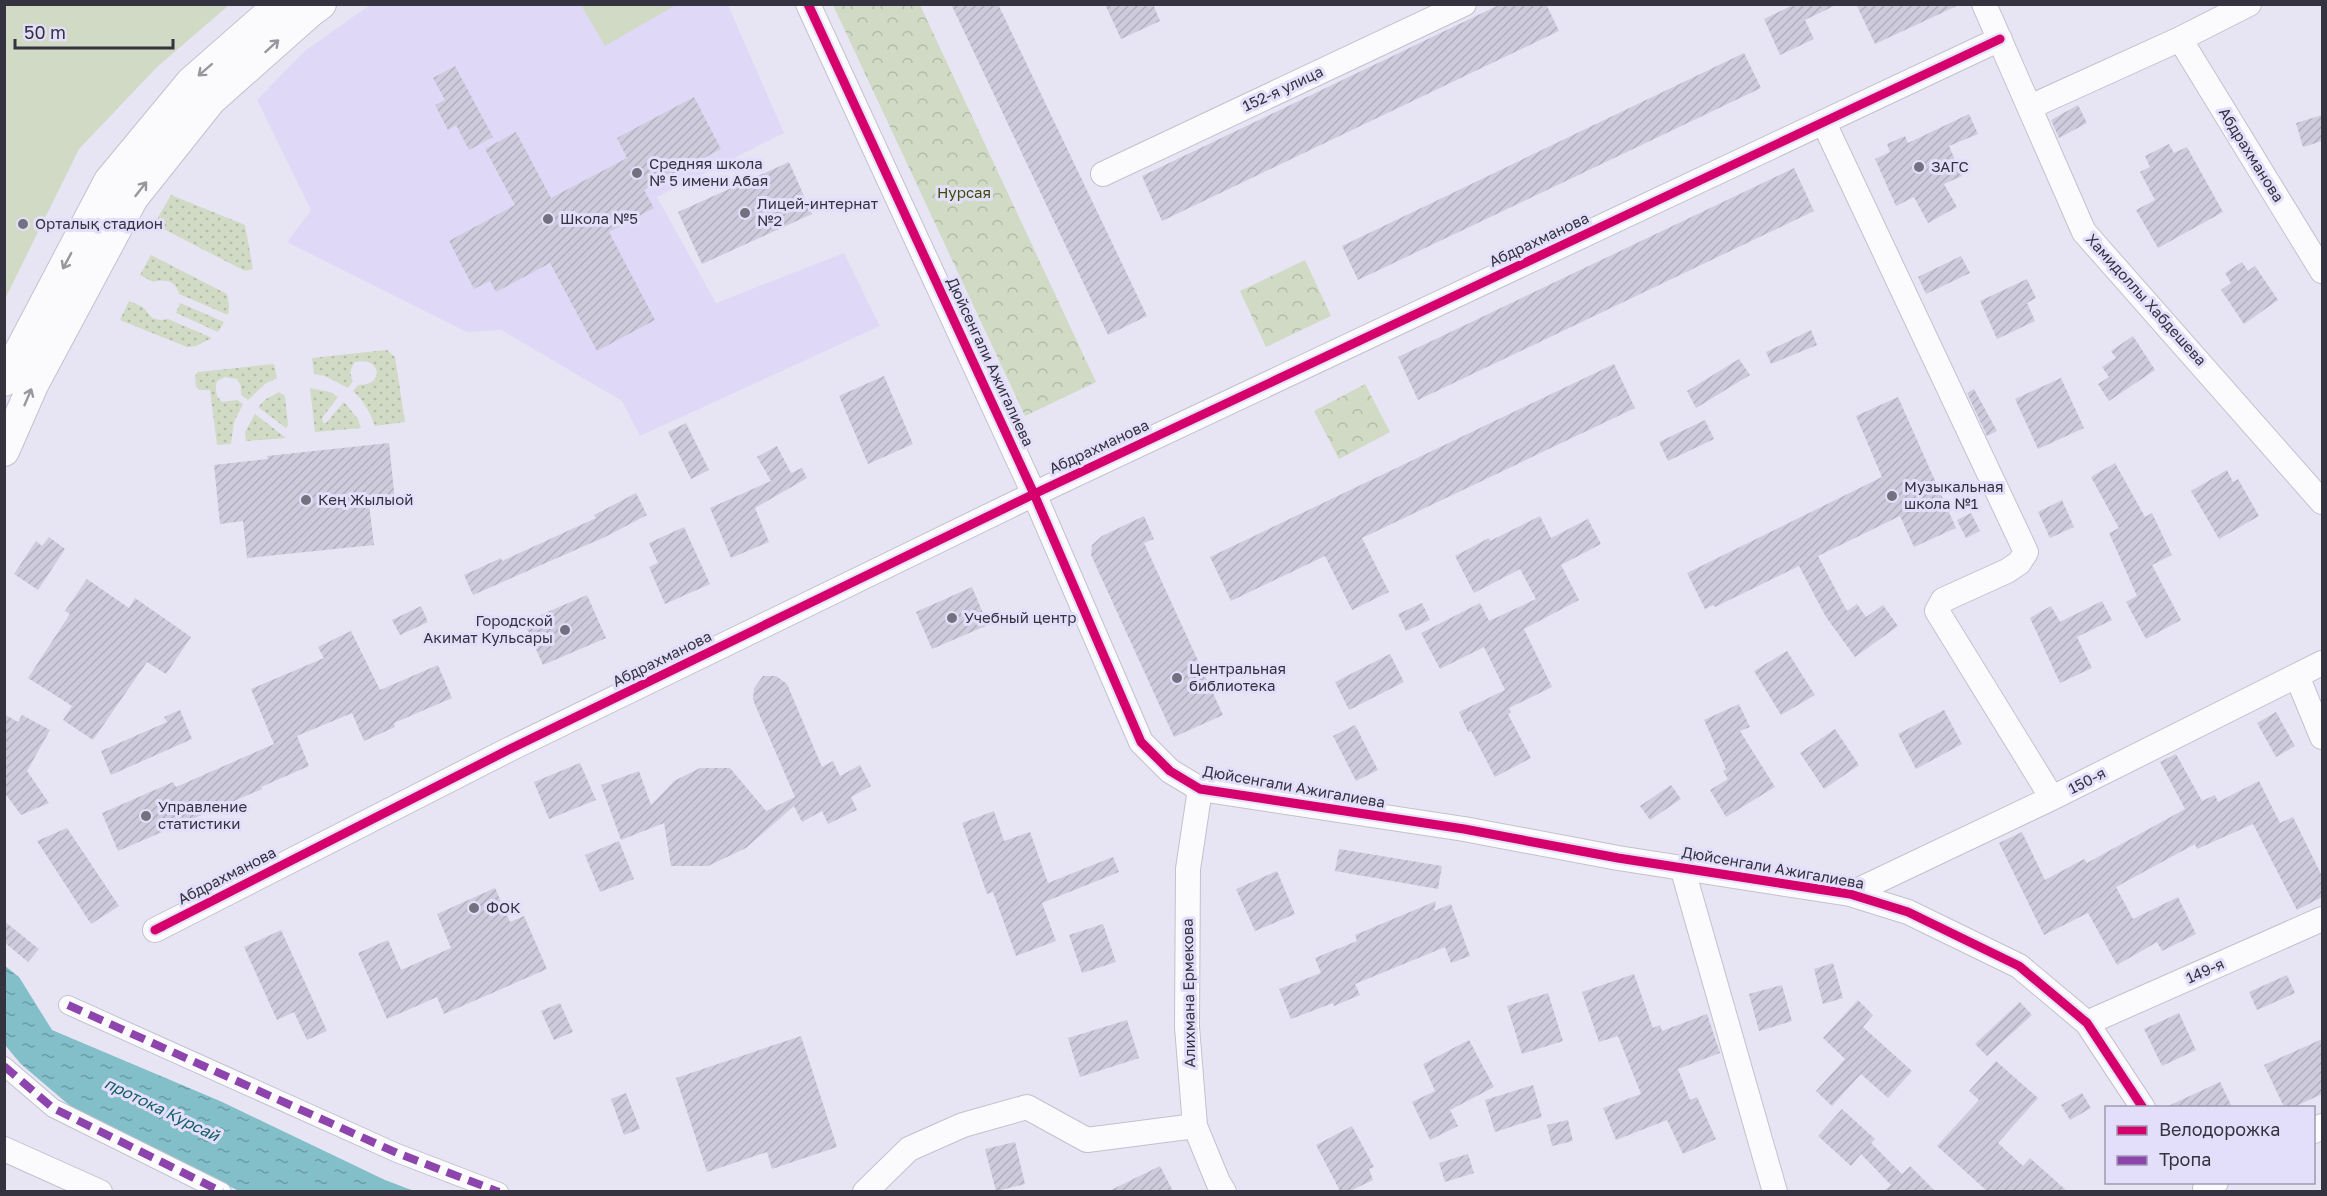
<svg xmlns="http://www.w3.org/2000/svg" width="2327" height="1196" viewBox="0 0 2327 1196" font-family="'Golos Text',sans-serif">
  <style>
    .built { fill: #dfd9f7 }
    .grass { fill: url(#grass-dots) }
    .park { fill: url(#park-crowns) }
    .garden { fill: #d0dac5 }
    .water { fill: url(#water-ripples) }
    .building { fill: url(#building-hatch) }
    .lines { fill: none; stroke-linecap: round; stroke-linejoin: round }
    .pedestrian-casing { stroke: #c3c1ce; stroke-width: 20 }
    .minor-casing { stroke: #c3c1ce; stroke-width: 26 }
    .tertiary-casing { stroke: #c3c1ce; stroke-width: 32 }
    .pedestrian { stroke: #fbfbfd; stroke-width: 18 }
    .minor { stroke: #fbfbfd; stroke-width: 24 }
    .tertiary { stroke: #fbfbfd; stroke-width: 30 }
    .quiet { stroke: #8e44ad; stroke-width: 8; stroke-dasharray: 15 8; stroke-linecap: butt }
    .cycleway-casing { stroke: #e3dffa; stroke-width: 13 }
    .cycleway { stroke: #d6006c; stroke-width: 9 }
    .oneway { stroke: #98979e }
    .poi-dot { fill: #73717f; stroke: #e3dffa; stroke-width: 2 }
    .labels { text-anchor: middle; stroke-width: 6; stroke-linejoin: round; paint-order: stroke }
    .street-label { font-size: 15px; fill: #353340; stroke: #e3dffa }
    .poi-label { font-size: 15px; fill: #353340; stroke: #e3dffa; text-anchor: start }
    .park-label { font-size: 15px; fill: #3b4d08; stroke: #e3dffa }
    .water-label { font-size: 16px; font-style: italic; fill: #135e63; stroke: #e3dffa }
  </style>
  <defs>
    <pattern id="grass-dots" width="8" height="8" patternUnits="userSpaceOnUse" patternTransform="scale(1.5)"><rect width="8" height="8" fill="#d0dac5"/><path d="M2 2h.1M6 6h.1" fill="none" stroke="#b3bcaa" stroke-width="1.8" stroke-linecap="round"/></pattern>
    <pattern id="park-crowns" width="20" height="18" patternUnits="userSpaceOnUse" patternTransform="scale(1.5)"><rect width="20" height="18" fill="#d0dac5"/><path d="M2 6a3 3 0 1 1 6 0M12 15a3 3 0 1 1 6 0" fill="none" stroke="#b3bcaa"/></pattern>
    <pattern id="water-ripples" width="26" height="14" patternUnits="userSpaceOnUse" patternTransform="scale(1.5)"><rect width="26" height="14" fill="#82bfc8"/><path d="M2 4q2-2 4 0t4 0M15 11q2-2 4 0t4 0" fill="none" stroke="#6b9ca4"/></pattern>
    <pattern id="building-hatch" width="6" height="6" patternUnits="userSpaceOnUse" patternTransform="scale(1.5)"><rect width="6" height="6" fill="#cecbdd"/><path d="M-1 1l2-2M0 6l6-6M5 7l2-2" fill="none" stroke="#b2afbf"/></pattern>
  </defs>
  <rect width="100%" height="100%" fill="#e7e5f4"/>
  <path class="built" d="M370,5H728L784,133L657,197L716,303L844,253L880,326L640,436L622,401L501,330L467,332L287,242L311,210L257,100L306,50Z"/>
  <path class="grass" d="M171,195L245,225L253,269L245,271L154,224Z
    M151,255L227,294L229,306L228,315L179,294C176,280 164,279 153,282L140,275Z
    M129,301L143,307L152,318L160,320L168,319L212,338L196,346L187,347L120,320Z
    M180,303L224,322L218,332L176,313Z
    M387,350L395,357L405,422L375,426C370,412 364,401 353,391L358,385C385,386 382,356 355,362C350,369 349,373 353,381L348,388L325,376L314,374L312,358Z
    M274,364L277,378L265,384L248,400L241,395V386L237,379L225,377L217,381C215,390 215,395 222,402L237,400L243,404L234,422L231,444L217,445L210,390H199L196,386L195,376L198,372Z
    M310,388L330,392L338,397L322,418L323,423H326L344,402L358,419L361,428L315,432Z
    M279,392L285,396L288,425L286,428L258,407L266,399Z
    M255,414L286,438L246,441L245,432Z"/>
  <path class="park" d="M833,5H920L1096,382L1025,416Z
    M1305,260L1331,316L1266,347L1240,291Z
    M1365,384L1390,432L1339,459L1314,411Z"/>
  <path class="garden" d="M5,4L229,5L157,67L79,149L5,299Z
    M581,5H676L605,46Z"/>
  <path class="water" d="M4,965L19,977L52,1030L220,1101L385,1180L414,1191H239L75,1110L21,1064L5,1045Z"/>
  <path class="building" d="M951,4H998L1147,316L1108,335Z
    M1105,4H1153L1160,21L1121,39Z
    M1501,4H1546L1559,31L1162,221L1142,176Z
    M1795,4H1838L1805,20L1814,39L1780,55L1764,19Z
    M1856,4H1961L1875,44Z
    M1744,53L1761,88L1358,280L1342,246Z
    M455,66L493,137L469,150L456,125L448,130L435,105L445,100L433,78Z
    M694,97L721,149L644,190L654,208L609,232L655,320L597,351L550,263L496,292L490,281L474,289L449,241L515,205L485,149L516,132L551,198L627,158L617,138Z
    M2078,105L2087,123L2059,138L2051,120Z
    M1969,114L1978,134L1949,146L1962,176L1944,184L1957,207L1928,223L1914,197L1896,206L1875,159L1890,152L1887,144L1905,136L1908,143Z
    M2322,115V141L2303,147L2296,123Z
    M2169,144L2174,153L2187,147L2223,212L2158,248L2136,210L2155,200L2140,172L2150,167L2145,156Z
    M789,162L812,214L702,264L678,212Z
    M1794,168L1814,211L1418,400L1398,357Z
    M1961,256L1970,273L1926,294L1918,277Z
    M2242,262L2248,271L2255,266L2278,300L2244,324L2221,290L2231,283L2225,273Z
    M2027,279L2036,298L2027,303L2035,321L1997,339L1980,301Z
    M1811,330L1817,345L1771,364L1766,352Z
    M2133,336L2155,370L2109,401L2098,384L2109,377L2102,367L2116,358L2111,351Z
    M1739,359L1750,375L1696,408L1687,391Z
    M1614,364L1635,408L1362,538L1389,592L1352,610L1325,556L1231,601L1210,557Z
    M884,376L913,444L868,464L839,396Z
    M2061,378L2084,428L2038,449L2015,399Z
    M1974,389L1997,431L1987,436L1967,393Z
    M1898,397L1956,528L1914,547L1900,516L1818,556L1847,611L1857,604L1866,617L1883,605L1898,626L1855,657L1826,617L1799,566L1715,607L1713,605L1705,609L1687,573L1882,477L1856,416Z
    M1705,420L1714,439L1668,461L1659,442Z
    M686,423L709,470L691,479L668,432Z
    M389,443L395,501L369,504L374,545L247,558L243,521L220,524L214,465L268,459L267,456Z
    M777,446L791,473L802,468L807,478L755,508L769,542L731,558L710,508L771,481L757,457Z
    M2115,463L2145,517L2152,513L2172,555L2152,565L2181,620L2146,639L2126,602L2137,596L2109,533L2119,528L2091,477Z
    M2227,470L2233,482L2238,479L2259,516L2219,539L2191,491Z
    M636,493L647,515L605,537L473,595L464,575L501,558L502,561L596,518L594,515Z
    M2062,500L2074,527L2050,538L2038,512Z
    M1971,513L1980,531L1966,538L1957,520Z
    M1144,516L1154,539L1144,543L1223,715L1174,737L1091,555L1092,545L1102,536Z
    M1540,516L1551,538L1588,519L1601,544L1561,565L1579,600L1524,629L1552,687L1509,708L1511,712L1508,714L1531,758L1495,777L1471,731L1468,732L1459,712L1505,690L1484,647L1440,669L1421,633L1480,603L1489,621L1536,599L1520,569L1474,593L1455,556L1489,538L1490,541Z
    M684,527L710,584L665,604L649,567L658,563L649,543Z
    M49,537L65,549L38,590L14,574L36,541L42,546Z
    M87,579L129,608L135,598L191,637L166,674L147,662L93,740L63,720L72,706L28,678L70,614L65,611Z
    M972,587L988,625L932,649L916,612Z
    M587,595L606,638L543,665L524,622Z
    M2102,601L2112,620L2077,637L2092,668L2060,683L2030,618L2051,606L2060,622Z
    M1422,603L1430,620L1406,631L1398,614Z
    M421,606L428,622L400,635L392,620Z
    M351,631L380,690L438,665L452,698L394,723L395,727L364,741L352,713L297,736L309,766L261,787L262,789L118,851L102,813L173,782L176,787L274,744L251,689L324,658L318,647Z
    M1787,651L1815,695L1781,715L1754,671Z
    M1390,654L1404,682L1349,710L1335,682Z
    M763,676H776L787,684L822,767L833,761L840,776L860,765L871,786L851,797L857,810L828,824L822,811L802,822L794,806L746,848L708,866H671L664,823L621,840L601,785L639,771L651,805L674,781L700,768H730L766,811L795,797L753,700L754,688Z
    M1739,704L1750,727L1740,731L1775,787L1726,817L1710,790L1728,779L1723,771L1726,769L1704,720Z
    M180,710L192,739L111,775L101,751L167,722L164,717Z
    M1944,710L1962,744L1916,769L1898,734Z
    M2276,712L2295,746L2276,757L2257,723Z
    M4,714L18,722L22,715L50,730L27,771L49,803L21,815L4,792Z
    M1355,725L1378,770L1356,781L1333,736Z
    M1835,729L1859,765L1824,789L1800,753Z
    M2176,754L2202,801L2215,795L2218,802L2259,781L2280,823L2293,817L2322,876V897L2297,910L2253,824L2197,849L2195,844L2116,887L2133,919L2178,897L2196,934L2162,951L2157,942L2117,965L2088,913L2044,935L1999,843L2022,832L2045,880L2084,859L2087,863L2185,809L2160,762Z
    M580,763L596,800L549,819L534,782Z
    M1671,785L1681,799L1650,820L1640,806Z
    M994,811L1004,841L1030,832L1048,883L1113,857L1119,872L1042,903L1056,941L1016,956L993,892L987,894L962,823Z
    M67,828L119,906L91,924L37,841Z
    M619,841L634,879L600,892L585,855Z
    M1339,849L1442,866L1438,889L1335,871Z
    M1277,871L1295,914L1255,931L1236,889Z
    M495,888L510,922L524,916L547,969L444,1014L437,997L387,1019L358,953L388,940L401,970L451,948L437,914Z
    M1436,901L1434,911L1451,904L1470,956L1451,963L1445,947L1355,984L1360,995L1334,1006L1333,1003L1291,1019L1279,989L1321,973L1315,958L1357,941L1355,935Z
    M4,921L39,949L28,962L4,942Z
    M1103,924L1116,962L1082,973L1069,935Z
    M281,930L327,1031L307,1040L294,1012L277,1020L244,947Z
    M1833,963L1843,998L1823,1004L1814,969Z
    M1634,974L1653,1028L1660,1025L1662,1031L1707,1014L1720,1053L1678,1069L1690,1100L1697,1097L1716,1139L1683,1154L1667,1120L1616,1140L1603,1108L1641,1094L1618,1036L1599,1042L1582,992Z
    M2287,975L2295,993L2257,1010L2249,992Z
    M1782,985L1792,1021L1759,1031L1749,994Z
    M1548,993L1563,1041L1522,1054L1507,1006Z
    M1858,1000L1873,1015L1863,1027L1912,1071L1888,1098L1861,1074L1832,1106L1816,1091L1845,1059L1823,1038Z
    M2020,1002L2032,1015L1987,1056L1975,1044Z
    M560,1003L573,1032L554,1040L541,1011Z
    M2179,1013L2196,1050L2162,1066L2144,1029Z
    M1127,1020L1139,1058L1080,1077L1068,1038Z
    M801,1036L837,1147L772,1169L767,1152L707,1172L676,1078Z
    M2322,1039V1094L2294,1107H2284L2264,1065Z
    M1469,1040L1494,1087L1450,1110L1458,1126L1430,1140L1412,1102L1435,1091L1423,1064Z
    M1996,1061L2038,1098L1998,1143L2023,1166L2030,1158L2067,1191H1987L1937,1146L1979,1100L1969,1091Z
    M2220,1082L2232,1107H2166Z
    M1533,1085L1542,1117L1495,1132L1485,1100Z
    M626,1093L640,1129L624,1135L611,1099Z
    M2082,1093L2091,1108L2070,1120L2061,1105Z
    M1842,1109L1875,1139L1871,1143L1902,1174L1910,1166L1935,1191H1884L1891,1185L1861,1154L1851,1166L1818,1136Z
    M1568,1120L1573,1141L1552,1146L1547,1125Z
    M1352,1126L1374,1167L1369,1169L1373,1180L1350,1191H1340L1316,1145Z
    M1015,1142L1025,1184L996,1191L985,1149Z
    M1468,1154L1474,1173L1445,1182L1439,1163Z
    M1160,1166L1173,1191H1109Z"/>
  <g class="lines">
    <g class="pedestrian-casing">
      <path id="pedestrian" d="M68,1005L397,1153L499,1192
        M4,1066L53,1108L222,1192"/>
    </g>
    <g class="minor-casing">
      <path id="minor" d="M808,4L1034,494L1141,742L1170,771L1200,789L1464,829L1618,858L1850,894L1908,912L2019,966L2087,1023L2143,1108
        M1984,4L2084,232L2322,502
        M2180,39L2322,271
        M2030,107L2180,39L2249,4
        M1824,123L2026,552L2019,563L2007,571L1943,600L1937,611L2052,798
        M1103,174L1464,4
        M2297,676L2322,737
        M1200,789L1188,869L1187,1027L1195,1126L1218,1182L1224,1192
        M1682,867L1775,1192
        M1850,894L2052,798L2322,663
        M155,930L510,749L1034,494L2000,39
        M2087,1023L2322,919
        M2314,1131L2322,1126
        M4,1149L100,1192
        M2205,1189L2216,1182
        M865,1192L909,1149L963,1125L1027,1107L1087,1140L1195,1126"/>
    </g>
    <g class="tertiary-casing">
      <path id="tertiary" d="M4,381L109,181L191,82L280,4
        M4,451L33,385L133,198L211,100L309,13L321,4"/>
    </g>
    <use href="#pedestrian" class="pedestrian"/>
    <use href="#minor" class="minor"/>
    <use href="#tertiary" class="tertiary"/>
    <path class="quiet" d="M68,1005L397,1153L499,1192
      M4,1066L53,1108L222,1192"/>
    <g class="cycleway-casing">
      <path id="cycleway" d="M808,4L1034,494L1141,742L1170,771L1200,789L1464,829L1618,858L1850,894L1908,912L2019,966L2087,1023L2143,1108
        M155,930L510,749L1034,494L2000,39"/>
    </g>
    <use href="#cycleway" class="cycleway"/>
  </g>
  <defs><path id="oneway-shaft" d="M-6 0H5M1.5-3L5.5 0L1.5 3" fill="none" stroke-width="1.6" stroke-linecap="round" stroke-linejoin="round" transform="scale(1.5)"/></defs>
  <g class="oneway">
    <use href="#oneway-shaft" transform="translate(272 46) rotate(-42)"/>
    <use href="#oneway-shaft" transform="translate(205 70) rotate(139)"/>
    <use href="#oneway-shaft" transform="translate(141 189) rotate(-52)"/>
    <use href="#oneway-shaft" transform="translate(67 261) rotate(118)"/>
    <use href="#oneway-shaft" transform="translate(28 397) rotate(-67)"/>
  </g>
  <g class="poi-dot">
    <circle cx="1919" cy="167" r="6"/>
    <circle cx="637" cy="173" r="6"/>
    <circle cx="745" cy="213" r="6"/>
    <circle cx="548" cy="219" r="6"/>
    <circle cx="23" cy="224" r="6"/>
    <circle cx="1892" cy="496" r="6"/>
    <circle cx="306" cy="500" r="6"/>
    <circle cx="952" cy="618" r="6"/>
    <circle cx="565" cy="630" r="6"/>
    <circle cx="1177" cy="678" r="6"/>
    <circle cx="146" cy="816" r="6"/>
    <circle cx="474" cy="908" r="6"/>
  </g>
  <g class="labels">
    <g class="street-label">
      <text transform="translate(1283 89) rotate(-25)" y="5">152-я улица</text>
      <text transform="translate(2251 155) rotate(58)" y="5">Абдрахманова</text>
      <text transform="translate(1539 240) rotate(-25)" y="5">Абдрахманова</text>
      <text transform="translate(2146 300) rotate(48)" y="5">Хамидоллы Хабдешева</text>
      <text transform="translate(990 362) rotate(65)" y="5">Дюйсенгали Ажигалиева</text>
      <text transform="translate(1099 447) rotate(-25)" y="5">Абдрахманова</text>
      <text transform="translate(662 659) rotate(-26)" y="5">Абдрахманова</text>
      <text transform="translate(2087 781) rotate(-27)" y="5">150-я</text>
      <text transform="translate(1294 787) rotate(10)" y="5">Дюйсенгали Ажигалиева</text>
      <text transform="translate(1773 868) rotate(10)" y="5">Дюйсенгали Ажигалиева</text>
      <text transform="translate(227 876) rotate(-27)" y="5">Абдрахманова</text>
      <text transform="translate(2205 971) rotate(-24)" y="5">149-я</text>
      <text transform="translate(1189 993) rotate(-91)" y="5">Алихмана Ермекова</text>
    </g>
    <g class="poi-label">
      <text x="649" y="169">Средняя школа<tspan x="649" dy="17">№ 5 имени Абая</tspan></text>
      <text x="1931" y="172">ЗАГС</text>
      <text x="757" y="209">Лицей-интернат<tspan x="757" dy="17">№2</tspan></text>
      <text x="560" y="224">Школа №5</text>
      <text x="35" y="229">Орталық стадион</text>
      <text x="1904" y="492">Музыкальная<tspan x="1904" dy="17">школа №1</tspan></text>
      <text x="318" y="505">Кең Жылыой</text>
      <text x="964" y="623">Учебный центр</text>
      <text x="553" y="626" text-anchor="end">Городской<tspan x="553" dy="17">Акимат Кульсары</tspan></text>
      <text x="1189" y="674">Центральная<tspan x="1189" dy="17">библиотека</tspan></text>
      <text x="158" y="812">Управление<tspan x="158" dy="17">статистики</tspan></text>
      <text x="486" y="913">ФОК</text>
    </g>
    <g class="park-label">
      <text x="964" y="198">Нурсая</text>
    </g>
    <g class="water-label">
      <text transform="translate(162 1109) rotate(26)" y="6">протока Курсай</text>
    </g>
  </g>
  <rect width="2327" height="1196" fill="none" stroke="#353340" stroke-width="12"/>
  <rect x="2105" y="1106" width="210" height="78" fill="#e3dffa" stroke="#9d9ab0" stroke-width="1.5"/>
  <rect x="2117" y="1126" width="30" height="9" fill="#d6006c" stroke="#9d9ab0" stroke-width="1.5"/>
  <text x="2159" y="1136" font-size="18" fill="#353340">Велодорожка</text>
  <rect x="2117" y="1156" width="30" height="9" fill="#8e44ad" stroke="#9d9ab0" stroke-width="1.5"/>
  <text x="2159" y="1166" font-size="18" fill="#353340">Тропа</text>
  <path d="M15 39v9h158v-9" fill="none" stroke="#353340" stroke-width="3"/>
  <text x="24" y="39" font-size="18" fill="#353340" stroke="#e3dffa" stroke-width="4.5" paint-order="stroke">50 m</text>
</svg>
